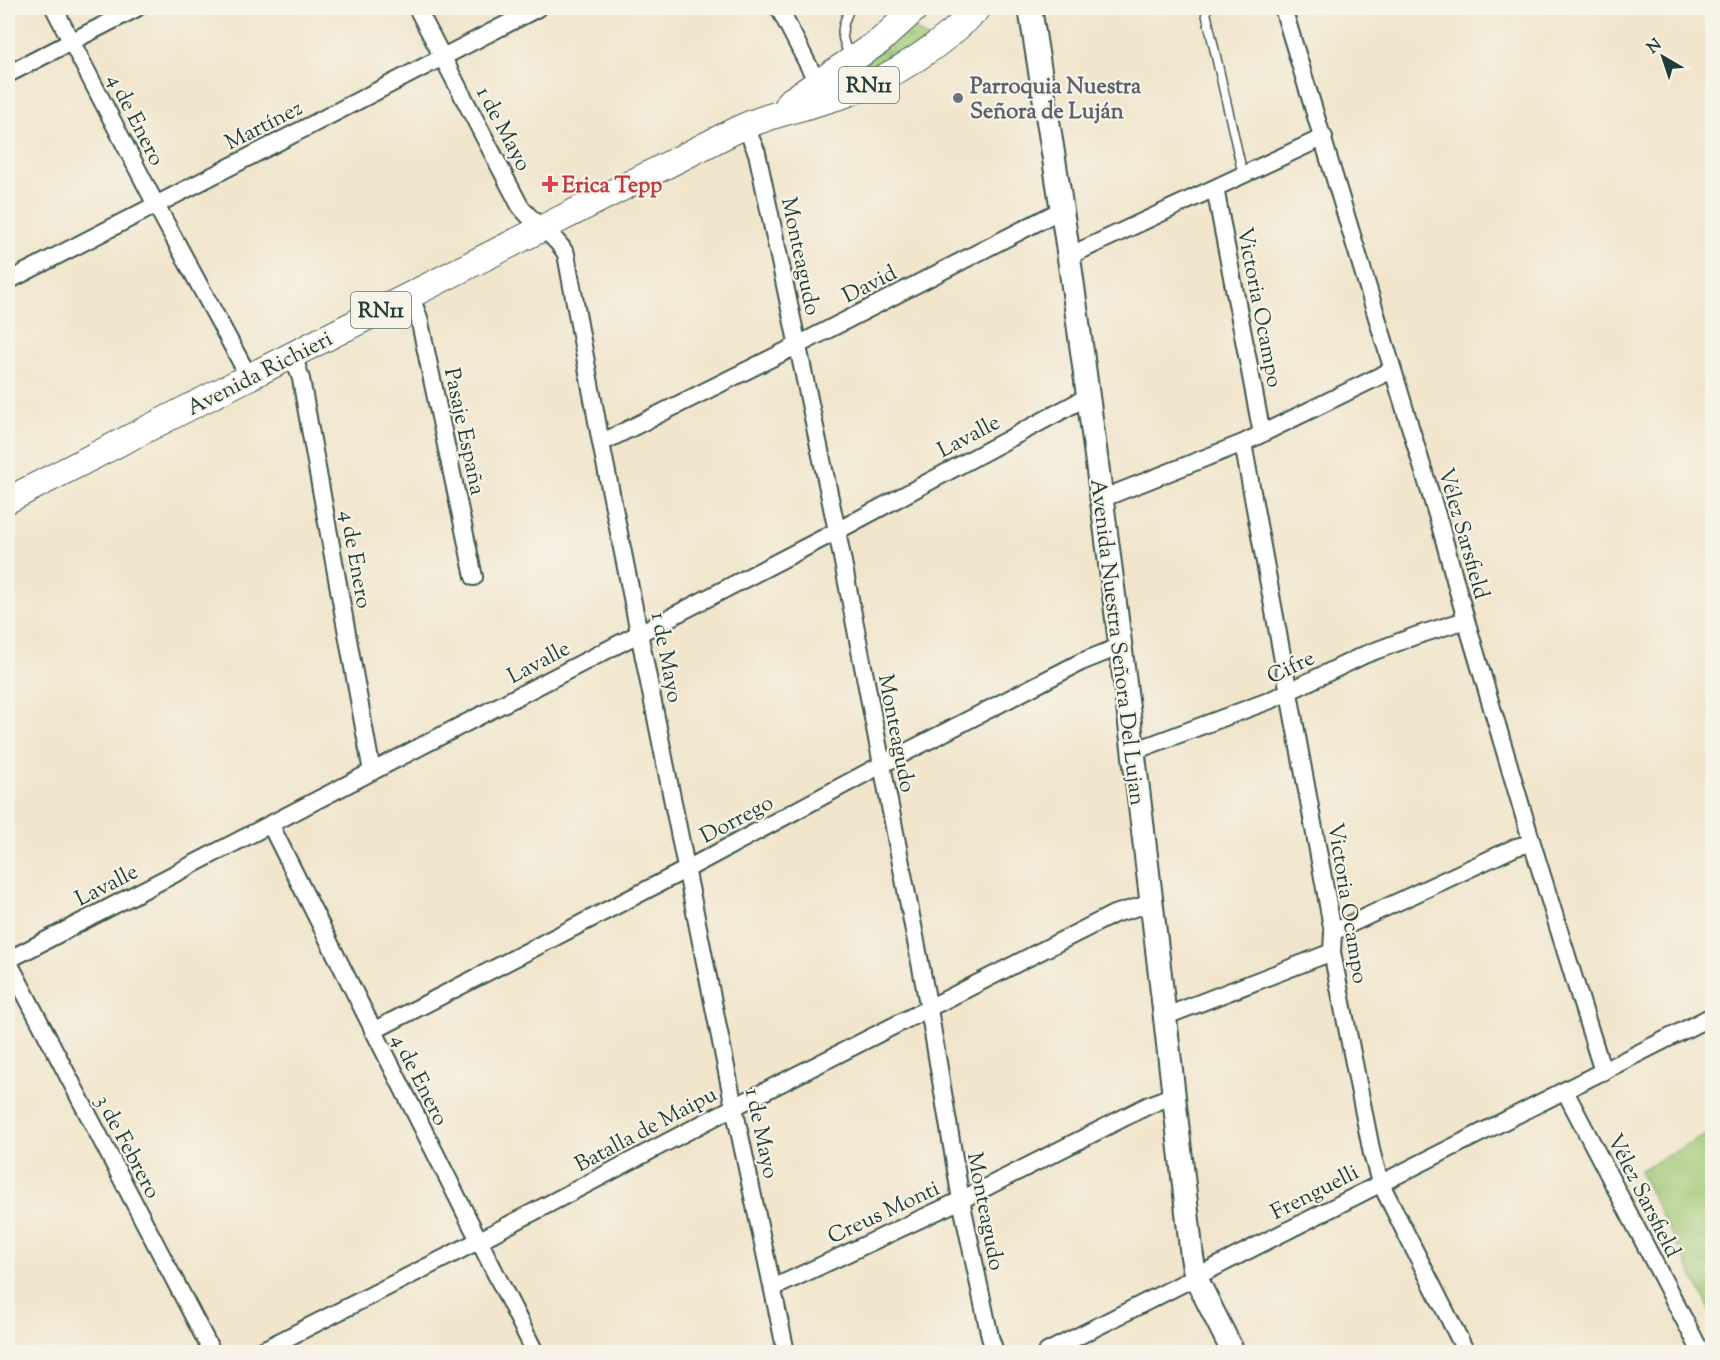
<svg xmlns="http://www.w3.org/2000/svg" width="1720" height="1360" viewBox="0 0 1720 1360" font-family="'Sorts Mill Goudy',serif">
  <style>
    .grass { fill: url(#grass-tufts); stroke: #5e8253; stroke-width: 1.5 }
    .pitch { fill: #9ec672; stroke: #5e8253; stroke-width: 1.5 }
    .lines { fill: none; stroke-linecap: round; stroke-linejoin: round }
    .lane-casing { stroke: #3e564b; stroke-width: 11 }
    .street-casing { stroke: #3e564b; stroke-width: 20 }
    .secondary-casing { stroke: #3e564b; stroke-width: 26 }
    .primary-casing { stroke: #3e564b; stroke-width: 28 }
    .lane { stroke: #fff; stroke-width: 8 }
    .street { stroke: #fff; stroke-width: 16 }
    .secondary { stroke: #fff; stroke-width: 22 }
    .primary { stroke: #fff; stroke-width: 26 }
    .worship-dot { fill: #6b7280; stroke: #f7f3e8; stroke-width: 2 }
    .health-dot { fill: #e0444e; stroke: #f7f3e8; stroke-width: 2 }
    .labels { text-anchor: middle; stroke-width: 4.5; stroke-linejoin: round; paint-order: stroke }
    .shield { fill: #f7f3e8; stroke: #60746a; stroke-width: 1.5 }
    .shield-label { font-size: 21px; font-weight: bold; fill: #1f3d34 }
    .worship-label { font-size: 22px; font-weight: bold; fill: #5b616d; stroke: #f7f3e8; text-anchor: start }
    .street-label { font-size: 22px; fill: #1f3d34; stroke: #f7f3e8 }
    .health-label { font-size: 22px; font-weight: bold; fill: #be3a42; stroke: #f7f3e8; text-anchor: start }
  </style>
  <defs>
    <pattern id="grass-tufts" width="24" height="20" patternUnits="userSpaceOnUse" patternTransform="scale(1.5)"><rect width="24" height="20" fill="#9ec672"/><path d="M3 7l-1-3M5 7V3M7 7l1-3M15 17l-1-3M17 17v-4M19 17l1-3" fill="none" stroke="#80a25e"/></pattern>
  </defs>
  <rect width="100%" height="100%" fill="#f7f3e8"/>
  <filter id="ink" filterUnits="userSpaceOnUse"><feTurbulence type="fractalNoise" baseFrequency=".0167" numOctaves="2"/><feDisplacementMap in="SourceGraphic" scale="12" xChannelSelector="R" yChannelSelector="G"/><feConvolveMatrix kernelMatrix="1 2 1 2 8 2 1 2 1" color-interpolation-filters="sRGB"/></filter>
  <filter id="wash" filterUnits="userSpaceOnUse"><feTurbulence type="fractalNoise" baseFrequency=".008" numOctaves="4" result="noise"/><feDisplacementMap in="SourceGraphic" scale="24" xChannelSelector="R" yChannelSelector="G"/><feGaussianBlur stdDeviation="1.35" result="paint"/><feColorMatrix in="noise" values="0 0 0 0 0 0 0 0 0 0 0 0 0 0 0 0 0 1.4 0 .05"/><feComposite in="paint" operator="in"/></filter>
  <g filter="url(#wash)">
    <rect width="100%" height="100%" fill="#f1e5cb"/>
    <path class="grass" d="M913,23L916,30L929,40L870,77L823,88Z"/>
    <path class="pitch" d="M1712,1132V1313L1639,1171Z"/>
  </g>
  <g filter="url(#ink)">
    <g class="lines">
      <g class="lane-casing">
        <path id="lane" d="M1205,8L1243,175
          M850,57C840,36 840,29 850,8"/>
      </g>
      <g class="street-casing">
        <path id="street" d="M54,8L155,203L249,377
          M417,8L520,206C533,224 555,234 566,254L601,443L734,1107L786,1352
          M779,8L818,84
          M1283,8L1440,525L1466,620L1532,843L1603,1072
          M8,74L137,8
          M745,125L757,153L837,531L929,1009L961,1200L990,1337L995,1352
          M1215,188L1262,434
          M1069,256L1324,137
          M8,281L538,8
          M410,295L419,318L474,577
          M293,354L301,379L372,772
          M601,443L798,345L1061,210
          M1243,443L1333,932L1332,952L1372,1154L1380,1182L1466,1352
          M1101,499L1243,443L1392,370
          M1134,751L1271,700L1364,655L1415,636L1466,620
          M270,824L535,1352
          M1333,932L1516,847L1532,843
          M8,960L837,531L1087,397
          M8,961L212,1352
          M1166,1016L1332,952
          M373,1031L687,869L881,765L1081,662L1121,646
          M1565,1091L1701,1352
          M773,1288L961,1200L1149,1105L1174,1095
          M259,1352L478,1241L734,1107L1114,914L1152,903
          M1047,1352L1712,1016"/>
      </g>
      <g class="secondary-casing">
        <path id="secondary" d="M1030,8C1043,91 1057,174 1069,258C1116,590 1155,923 1192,1257L1196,1278L1233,1352"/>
      </g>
      <g class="primary-casing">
        <path id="primary" d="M789,102L880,41L916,8
          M8,500C249,377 489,253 732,132C768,114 808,107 846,94C892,78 945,43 978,8"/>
      </g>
      <use href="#lane" class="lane"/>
      <use href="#street" class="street"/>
      <use href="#secondary" class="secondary"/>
      <use href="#primary" class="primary"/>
    </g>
  </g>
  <circle class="worship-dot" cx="958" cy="98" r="6"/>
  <path class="health-dot" d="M547 175h6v6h6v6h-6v6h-6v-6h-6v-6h6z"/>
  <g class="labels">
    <g class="shield">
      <rect x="839" y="67" width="60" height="36" rx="4.5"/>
      <rect x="351" y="292" width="60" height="36" rx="4.5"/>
    </g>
    <g class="shield-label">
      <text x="869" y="92">RN11</text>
      <text x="381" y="317">RN11</text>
    </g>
    <g class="worship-label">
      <text x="970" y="93">Parroquia Nuestra<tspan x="970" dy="25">Señora de Luján</tspan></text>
    </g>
    <g class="street-label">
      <text transform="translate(137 119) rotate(63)" y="8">4 de Enero</text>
      <text transform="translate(263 124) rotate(-27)" y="8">Martínez</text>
      <text transform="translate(505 128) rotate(62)" y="8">1 de Mayo</text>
      <text transform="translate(802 256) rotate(78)" y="8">Monteagudo</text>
      <text transform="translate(869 283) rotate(-27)" y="8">David</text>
      <text transform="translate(1261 307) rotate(79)" y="8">Victoria Ocampo</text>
      <text transform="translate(259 372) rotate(-27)" y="8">Avenida Richieri</text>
      <text transform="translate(466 431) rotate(78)" y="8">Pasaje España</text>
      <text transform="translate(968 435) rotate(-28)" y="8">Lavalle</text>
      <text transform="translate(1465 533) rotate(74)" y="8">Vélez Sarsfield</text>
      <text transform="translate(357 559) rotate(80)" y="8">4 de Enero</text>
      <text transform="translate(1119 642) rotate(83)" y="8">Avenida Nuestra Señora Del Lujan</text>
      <text transform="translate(668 657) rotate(79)" y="8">1 de Mayo</text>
      <text transform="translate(538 661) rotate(-28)" y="8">Lavalle</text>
      <text transform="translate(1290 666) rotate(-26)" y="8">Cifre</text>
      <text transform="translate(898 733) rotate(79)" y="8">Monteagudo</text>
      <text transform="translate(736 818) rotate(-28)" y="8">Dorrego</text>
      <text transform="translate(106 884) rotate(-27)" y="8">Lavalle</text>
      <text transform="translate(1349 903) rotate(81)" y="8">Victoria Ocampo</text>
      <text transform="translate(421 1079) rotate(63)" y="8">4 de Enero</text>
      <text transform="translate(645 1128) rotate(-28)" y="8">Batalla de Maipu</text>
      <text transform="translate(763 1133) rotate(78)" y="8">1 de Mayo</text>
      <text transform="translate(129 1146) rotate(62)" y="8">3 de Febrero</text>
      <text transform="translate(1314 1191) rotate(-27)" y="8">Frenguelli</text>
      <text transform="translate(1645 1195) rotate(63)" y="8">Vélez Sarsfield</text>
      <text transform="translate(883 1211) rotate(-25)" y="8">Creus Monti</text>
      <text transform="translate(987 1211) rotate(79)" y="8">Monteagudo</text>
    </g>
    <g class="health-label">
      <text x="562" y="192">Erica Tepp</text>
    </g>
  </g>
  <rect width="1720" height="1360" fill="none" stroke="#f7f3e8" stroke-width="30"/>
  <g transform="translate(1663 57) rotate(321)" stroke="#f7f3e8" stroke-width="4.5" paint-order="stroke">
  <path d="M0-4.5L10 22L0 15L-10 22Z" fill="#1f3d34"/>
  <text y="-9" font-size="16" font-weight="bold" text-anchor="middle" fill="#1f3d34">N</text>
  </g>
</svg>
